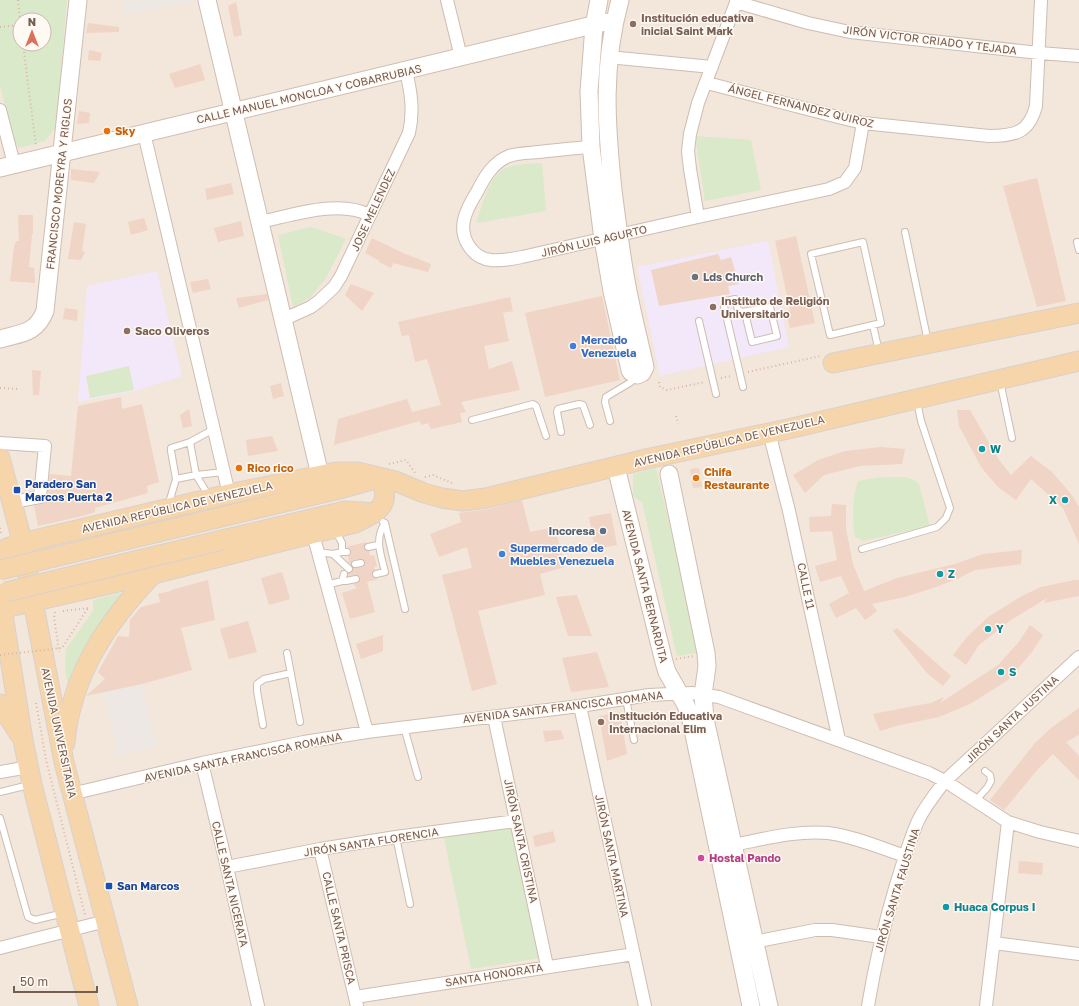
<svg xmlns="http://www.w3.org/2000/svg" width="1079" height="1006" viewBox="0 0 1079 1006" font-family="'Golos Text',sans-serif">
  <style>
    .residential { fill: #f3e6db; fill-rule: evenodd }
    .industrial { fill: #eee8e4 }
    .education { fill: #f2e8f9 }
    .green { fill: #d9e9ca; fill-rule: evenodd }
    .building { fill: #f0d4c5 }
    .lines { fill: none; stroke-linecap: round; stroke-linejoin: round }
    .lane-casing { stroke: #cebdb1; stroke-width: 8 }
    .street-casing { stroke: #cebdb1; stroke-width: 14 }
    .secondary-casing { stroke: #d0bdaf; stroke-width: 19 }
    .primary-casing { stroke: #d9d1ce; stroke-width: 21 }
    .path { stroke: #d5b7a7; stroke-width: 2; stroke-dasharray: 1 3; stroke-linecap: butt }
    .lane { stroke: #fff; stroke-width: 6 }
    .street { stroke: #fff; stroke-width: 12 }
    .secondary { stroke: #fff; stroke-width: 17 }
    .primary { stroke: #f5d5a9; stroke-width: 19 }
    .primary-bridge-casing { stroke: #d9d1ce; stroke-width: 21; stroke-linecap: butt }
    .path-bridge { stroke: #d5b7a7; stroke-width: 2; stroke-dasharray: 1 3; stroke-linecap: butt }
    .primary-bridge { stroke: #f5d5a9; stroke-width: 19 }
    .education-dot { fill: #8d6e63; stroke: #fef9f2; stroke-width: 1.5 }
    .food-dot { fill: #e8710a; stroke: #fef9f2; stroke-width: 1.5 }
    .worship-dot { fill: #6b7280; stroke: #fef9f2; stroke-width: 1.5 }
    .shop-dot { fill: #3f7fe0; stroke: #fef9f2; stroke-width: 1.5 }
    .culture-dot { fill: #0f9aa8; stroke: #fef9f2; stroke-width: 1.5 }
    .transit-dot { fill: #1a4fb4; stroke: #fef9f2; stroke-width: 1.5 }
    .service-dot { fill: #5c6f8a; stroke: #fef9f2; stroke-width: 1.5 }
    .hotel-dot { fill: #d1479c; stroke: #fef9f2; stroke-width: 1.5 }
    .labels { text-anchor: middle; stroke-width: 3; stroke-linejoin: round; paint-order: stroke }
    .education-label { font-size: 11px; font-weight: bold; fill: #785e54; stroke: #fef9f2; text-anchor: start }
    .street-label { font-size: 11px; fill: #765b4f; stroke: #fef9f2 }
    .food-label { font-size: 11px; font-weight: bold; fill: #c56008; stroke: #fef9f2; text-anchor: start }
    .worship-label { font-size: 11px; font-weight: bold; fill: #5b616d; stroke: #fef9f2; text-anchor: start }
    .shop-label { font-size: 11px; font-weight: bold; fill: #366cbe; stroke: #fef9f2; text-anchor: start }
    .culture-label { font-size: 11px; font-weight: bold; fill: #0d838f; stroke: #fef9f2; text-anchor: start }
    .transit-label { font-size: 11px; font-weight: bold; fill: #164399; stroke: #fef9f2; text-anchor: start }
    .service-label { font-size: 11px; font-weight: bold; fill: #4e5e75; stroke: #fef9f2; text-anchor: end }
    .hotel-label { font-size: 11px; font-weight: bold; fill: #b23c85; stroke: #fef9f2; text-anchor: start }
  </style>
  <rect width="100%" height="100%" fill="#fcf5ec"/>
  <path class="residential" d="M0,0H1079V1006H0ZM20,20H44V44H20Z"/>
  <path class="industrial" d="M125,0H190V3L124,14Z
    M142,684L157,746L119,756L103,693Z"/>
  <path class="education" d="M768,241L789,347L660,376L637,267Z
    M157,271L182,376L135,391L78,402L87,286Z"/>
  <path class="green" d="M0,0H67L56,127L45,141L19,148L14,141L0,86ZM20,20H44V44H20Z
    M695,136L751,140L761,190L705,201Z
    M542,163L546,211L476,223C482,208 487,182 500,172C510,163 529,164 542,163Z
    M311,227L346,239L326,278L310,298L293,307L278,235Z
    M129,366L134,390L90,398L86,376Z
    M656,468L698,647L697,653L677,656L642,502L633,496V474Z
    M881,477C894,478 909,474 919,484L930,526L863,541L855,537C852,519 852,498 858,481Z
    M125,592L70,687L68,686L65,668L66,649L93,611V600Z
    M512,825L540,958L471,969L443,833Z"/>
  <path class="building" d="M236,2L242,35L234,37L228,6Z
    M88,23L119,27V32L86,33Z
    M89,50L102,53L100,61L88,60Z
    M200,64L205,80L175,88L169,74Z
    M79,111L90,113L89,123L77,124Z
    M71,169L100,172L94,183L71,180Z
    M1037,178L1066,301L1037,307L1003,186Z
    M231,183L234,194L207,200L205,189Z
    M18,215H33V234H32L29,267L34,268L35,283L10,281L14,247L16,241H19Z
    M144,218L148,230L131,235L128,222Z
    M241,221L244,236L218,242L214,228Z
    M74,222L86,224L82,251L85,252L81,260L68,259Z
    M796,236L815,323L790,328L786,312L790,310L775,241Z
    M372,238L403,253L431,264L428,272L393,263L391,268L379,262L380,261L365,253Z
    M718,254L721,260L731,257L739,284L728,286L730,294L659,306L651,270Z
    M208,279L211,289L193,293L190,282Z
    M351,284L374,293L362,311L345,295Z
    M267,294L268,300L239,308L236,298Z
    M602,296L620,380L545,397L525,313Z
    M510,297L513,311L503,313L509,341L484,346L489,369L512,361L520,390L461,402L466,412L460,413L462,422L431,429L428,423L421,425L420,421L334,445L338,419L407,399L412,412L441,405L427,359L415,362L409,335L402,336L398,322Z
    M65,308L78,310L77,321L63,319Z
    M32,370L41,371L39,395H33Z
    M281,383L284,396L273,399L270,386Z
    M121,397L122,409L142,404L159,482L147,486L148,493L95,508V512L86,515L38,526L34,506L41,504L46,502L47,498L50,474L71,476L78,406Z
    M189,409L192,426L183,428L180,415Z
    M957,410H970L999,460L1011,475L1031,456L1052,472L1071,494L1079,507V544L1063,508L1031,479L1016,500L998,487L981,467L959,426Z
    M272,436L278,451L248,456L246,440Z
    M881,447L905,449L902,464L860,466L824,475L805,493L793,475L818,460L845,451Z
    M699,468L702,487L693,488L690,469Z
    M522,500L530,532L555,527L565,567L540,574L545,595L478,611L497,684L472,691L442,575L472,568L467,547L439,557L430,534L461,522L459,513L489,509Z
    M832,504L846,505V529L853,564L864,591L897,578L955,564L983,554L1022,550L1021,564L975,570L959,578L933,588L905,597L872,604L877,611L865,620L856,608L836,618L829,604L849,593L841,576L820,582L815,566L837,560L832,531L810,532L809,517L831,516Z
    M611,513L617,545L595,549L589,517Z
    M366,542L364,548L366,551H369L370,556L374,555L377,566L374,567L375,570L373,571L372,575L373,577L378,579L367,582L375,612L350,619L342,593L357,588L353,584L359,582L360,576L356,575L348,576V573L352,572L353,568L364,567L365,563L364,560L360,559L352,560L351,564L349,563L348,556L351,555V552L350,548L346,547Z
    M282,572L290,599L269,605L261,578Z
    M208,580L215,620L181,628L192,670L142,684L86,696L105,679L98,672L118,636L129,637L130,620L141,607L160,602L158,594L171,591V590Z
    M1075,580H1079V596L1044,603L1047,598L1011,620L979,645L966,665L953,655L967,637L988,617L1022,596L1041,587Z
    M577,595L592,636H568L556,597Z
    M248,621L257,652L229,659L220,629Z
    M1030,625L1043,635L1032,652L1008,680L970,704L939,717L900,725L880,731L873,714L930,703L929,704L944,697L940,703L998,665L1018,643Z
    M897,628L951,676L943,686L927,673L893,631Z
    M383,635V651L361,659L356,644Z
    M597,652L609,687L571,692L562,658Z
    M1079,708V735L1066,742L1079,756V780L1053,754L1039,768L1004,810L990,800L1035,743L1051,728Z
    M620,712L627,754L607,761L599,716Z
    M561,730L564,739L545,742L543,731Z
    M553,831L556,842L535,847L533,836Z
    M1019,861L1043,863L1042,875L1018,873Z"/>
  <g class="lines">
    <g class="lane-casing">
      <path id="lane" d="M905,232L928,342
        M863,242L881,323L830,335L811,254Z
        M1077,242L1079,250
        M699,321L716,394
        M873,325L879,352
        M1000,381L1012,438
        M743,387L724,306L726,301L735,299L738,310L742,312L770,307L777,336L752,342L745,313
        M472,420L533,404L536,406L546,436
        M610,421L605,402L606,397L631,382
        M561,432L557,412L558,409L579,404L583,405L590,425
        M190,442L196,475L224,472
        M176,479L196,475L207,493L211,496
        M168,506L176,479L171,451V448L190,442L214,429
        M385,523L405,609
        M335,530L342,543V552H347
        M368,547L378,545
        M862,549L937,527L946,518L950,508L921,421L917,401
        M317,552L333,554L342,552
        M333,554L349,569
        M355,564L361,563
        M376,574L385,572C381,555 374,539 385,523L383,522
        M342,581H346L356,579
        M326,585L342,581L344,574
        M287,653L300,722
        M626,699L634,740
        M263,725L257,691V684L264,679L291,673
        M404,727L418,777
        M0,792L29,785
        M975,801L987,788L991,781L990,775L985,771
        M0,818L28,917L35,920L64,913
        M396,837L410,904"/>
    </g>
    <g class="street-casing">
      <path id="street" d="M447,0L461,57
        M736,2L808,23L850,32L1039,53L1079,56
        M608,57L712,67
        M707,83L838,117L863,123L989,136C1015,136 1029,133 1036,106L1041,0
        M0,110L14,164
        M144,133L229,494
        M591,147C573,148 556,150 539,152C529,153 518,153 509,156C493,162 484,178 477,192C472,200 466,210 464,220C460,238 472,258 491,260C501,261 512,259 522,257L698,217L829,189L845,182L855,168L863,123
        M698,217L690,169L688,151L690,134L698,103L737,0
        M260,222C293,215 338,199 370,215
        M282,320L311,307L319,301L334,287L341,276L409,133C414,111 411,92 406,71
        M769,432L789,511L839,740
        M0,443L45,446L40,497L12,502
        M313,534L367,732
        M580,706L645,1006
        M494,717L547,966
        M202,763L227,867L258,1006
        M0,772L29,767
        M71,794L202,763L304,742L367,732L580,706L649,695L692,693L719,697L929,773L945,781L1008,822L1040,832L1079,841
        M733,845C764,839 797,830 828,833C853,836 881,848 905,856
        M320,849L357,1006
        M227,867L320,849L396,837L516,821
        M754,942L815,930H832L881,937
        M994,943L1079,954
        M0,948L106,921
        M355,997L634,954
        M868,1006C875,964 884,925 896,885C903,863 909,841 918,821C925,806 935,794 945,781L1079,657
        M986,1006L1008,822"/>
    </g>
    <g class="secondary-casing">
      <path id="secondary" d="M207,0L320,475
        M599,0L594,26L589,92L591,147L603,239L612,291L630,370L631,372L637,375L642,373L645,367C639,340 632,313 627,286C621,254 617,222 613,190C606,123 602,66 620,0
        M0,168L605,22
        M0,339C21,333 36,334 45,311L78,0
        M616,467L664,662L667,672L686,705L691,720L751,1006
        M669,474L706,653L707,666L703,695L705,719L769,1006"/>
    </g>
    <g class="primary-casing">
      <path id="primary" d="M833,363L1079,313
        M0,458L19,529L64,762L128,1006
        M217,518L335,490L379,478
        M222,540L345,511L375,513
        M0,554L7,548L22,543L229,494L336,472H357L370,475L395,481L424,493L442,498L463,501L486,498L646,459L788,429L1079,361
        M0,596L23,740L32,784L89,1006
        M0,609L153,574L355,523C377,512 393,506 380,478
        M0,704L20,735
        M65,743C71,675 107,622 153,574"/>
    </g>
    <path class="path" d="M18,0L20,20
      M0,27L20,25
      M23,44L36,146
      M748,372L820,356
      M721,378L732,376
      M659,382L660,387L667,390L705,382
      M0,388L19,389
      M676,416L678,424
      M389,464L406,460L415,473
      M425,477L433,475L454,484
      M0,528L1,533
      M63,611L88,608
      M55,612L54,617L59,652
      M676,659L694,656
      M36,703L46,760L85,915"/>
    <use href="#lane" class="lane"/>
    <use href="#street" class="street"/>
    <use href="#secondary" class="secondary"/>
    <use href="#primary" class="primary"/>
    <g class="primary-bridge-casing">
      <path id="primary-bridge" d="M0,570L217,518
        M6,592L222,540"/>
    </g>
    <path class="path-bridge" d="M0,655L62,648L88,608"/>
    <use href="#primary-bridge" class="primary-bridge"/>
  </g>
  <g class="education-dot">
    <circle cx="633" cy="24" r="4"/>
    <circle cx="713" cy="307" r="4"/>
    <circle cx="127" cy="331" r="4"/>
    <circle cx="601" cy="722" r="4"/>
  </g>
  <g class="food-dot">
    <circle cx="107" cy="131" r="4"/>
    <circle cx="239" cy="468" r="4"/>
    <circle cx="696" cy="478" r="4"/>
  </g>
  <circle class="worship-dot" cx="695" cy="277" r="4"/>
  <g class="shop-dot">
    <circle cx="573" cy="346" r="4"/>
    <circle cx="502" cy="554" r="4"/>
  </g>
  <g class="culture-dot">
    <circle cx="982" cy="449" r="4"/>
    <circle cx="1065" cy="500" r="4"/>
    <circle cx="940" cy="574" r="4"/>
    <circle cx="988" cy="629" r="4"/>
    <circle cx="1001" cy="672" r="4"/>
    <circle cx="946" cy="907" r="4"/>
  </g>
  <g class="transit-dot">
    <rect x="13" y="486" width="8" height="8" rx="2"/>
    <rect x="105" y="882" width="8" height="8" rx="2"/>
  </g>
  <circle class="service-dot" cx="603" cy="531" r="4"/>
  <circle class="hotel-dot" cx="701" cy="858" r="4"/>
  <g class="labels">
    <g class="education-label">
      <text x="641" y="22">Institución educativa<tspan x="641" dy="13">inicial Saint Mark</tspan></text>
      <text x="721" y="305">Instituto de Religión<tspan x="721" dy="13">Universitario</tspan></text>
      <text x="135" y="335">Saco Oliveros</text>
      <text x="609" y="720">Institución Educativa<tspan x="609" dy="13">Internacional Elim</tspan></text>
    </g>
    <g class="street-label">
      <text transform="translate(930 40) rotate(7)" y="4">JIRÓN VICTOR CRIADO Y TEJADA</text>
      <text transform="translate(309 94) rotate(-13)" y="4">CALLE MANUEL MONCLOA Y COBARRUBIAS</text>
      <text transform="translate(801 106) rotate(14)" y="4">ÁNGEL FERNANDEZ QUIROZ</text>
      <text transform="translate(59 184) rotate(-84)" y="4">FRANCISCO MOREYRA Y RIGLOS</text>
      <text transform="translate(373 210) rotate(-65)" y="4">JOSE MELENDEZ</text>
      <text transform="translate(594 241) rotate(-13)" y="4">JIRÓN LUIS AGURTO</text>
      <text transform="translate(729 441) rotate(-13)" y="4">AVENIDA REPÚBLICA DE VENEZUELA</text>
      <text transform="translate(177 507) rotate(-13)" y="4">AVENIDA REPÚBLICA DE VENEZUELA</text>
      <text transform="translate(645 586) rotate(76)" y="4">AVENIDA SANTA BERNARDITA</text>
      <text transform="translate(806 586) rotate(78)" y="4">CALLE 11</text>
      <text transform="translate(563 707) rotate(-7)" y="4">AVENIDA SANTA FRANCISCA ROMANA</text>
      <text transform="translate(1012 719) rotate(-43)" y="4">JIRÓN SANTA JUSTINA</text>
      <text transform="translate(59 733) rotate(78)" y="4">AVENIDA UNIVERSITARIA</text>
      <text transform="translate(243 757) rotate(-12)" y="4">AVENIDA SANTA FRANCISCA ROMANA</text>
      <text transform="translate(521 841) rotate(78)" y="4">JIRÓN SANTA CRISTINA</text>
      <text transform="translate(371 842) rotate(-9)" y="4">JIRÓN SANTA FLORENCIA</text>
      <text transform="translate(612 856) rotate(78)" y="4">JIRÓN SANTA MARTINA</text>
      <text transform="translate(230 884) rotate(77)" y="4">CALLE SANTA NICERATA</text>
      <text transform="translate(897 890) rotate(-73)" y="4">JIRÓN SANTA FAUSTINA</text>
      <text transform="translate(339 928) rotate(77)" y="4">CALLE SANTA PRISCA</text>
      <text transform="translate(494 975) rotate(-9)" y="4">SANTA HONORATA</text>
    </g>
    <g class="food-label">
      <text x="115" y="135">Sky</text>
      <text x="247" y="472">Rico rico</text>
      <text x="704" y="476">Chifa<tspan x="704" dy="13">Restaurante</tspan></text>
    </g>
    <g class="worship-label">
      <text x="703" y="281">Lds Church</text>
    </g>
    <g class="shop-label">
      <text x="581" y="344">Mercado<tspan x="581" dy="13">Venezuela</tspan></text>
      <text x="510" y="552">Supermercado de<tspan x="510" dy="13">Muebles Venezuela</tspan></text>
    </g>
    <g class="culture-label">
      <text x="990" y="453">W</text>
      <text x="1057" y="504" text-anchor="end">X</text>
      <text x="948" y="578">Z</text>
      <text x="996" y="633">Y</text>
      <text x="1009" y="676">S</text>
      <text x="954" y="911">Huaca Corpus I</text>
    </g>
    <g class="transit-label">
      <text x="25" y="488">Paradero San<tspan x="25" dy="13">Marcos Puerta 2</tspan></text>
      <text x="117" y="890">San Marcos</text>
    </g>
    <g class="service-label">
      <text x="595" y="535">Incoresa</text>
    </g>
    <g class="hotel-label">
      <text x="709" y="862">Hostal Pando</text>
    </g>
  </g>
  <g transform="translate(32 32)"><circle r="19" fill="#fef9f2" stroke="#c8bab1"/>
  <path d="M0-3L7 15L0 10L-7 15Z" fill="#dd705a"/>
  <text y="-6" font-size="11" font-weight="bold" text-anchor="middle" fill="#765b4f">N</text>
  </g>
  <path d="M14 986v6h83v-6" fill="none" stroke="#765b4f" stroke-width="2"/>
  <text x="20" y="986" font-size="12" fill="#765b4f" stroke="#fef9f2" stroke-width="3" paint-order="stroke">50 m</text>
</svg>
